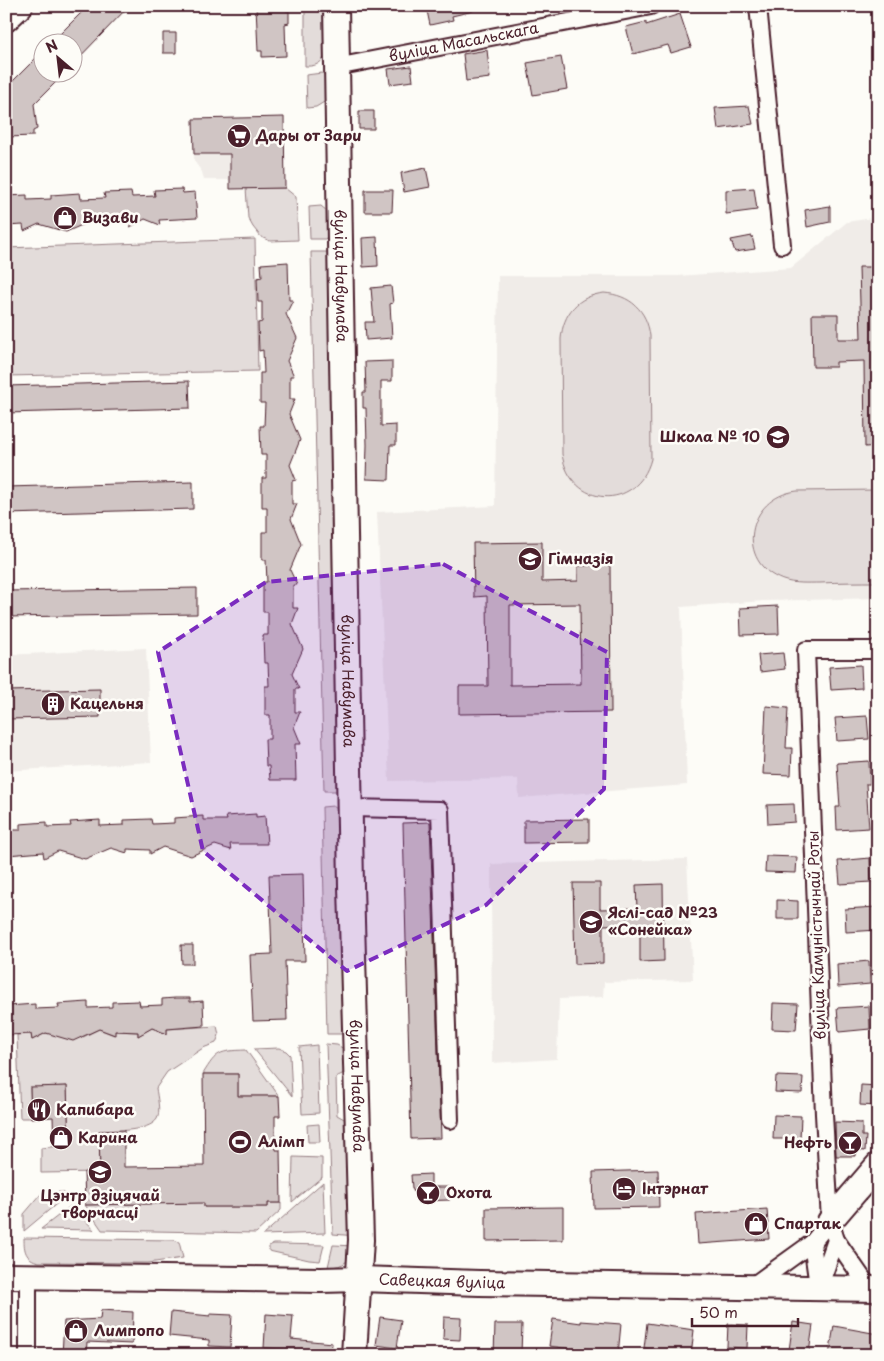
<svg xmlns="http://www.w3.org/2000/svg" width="884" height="1361" viewBox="0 0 884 1361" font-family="'Playpen Sans',sans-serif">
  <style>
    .built { fill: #f0ece8 }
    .green { fill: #e3dcda; stroke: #967e82 }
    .building { fill: #d0c5c4; stroke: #4a1f2b; fill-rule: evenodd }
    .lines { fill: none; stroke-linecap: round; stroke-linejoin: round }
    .street-casing { stroke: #4a1f2b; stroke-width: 20 }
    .secondary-casing { stroke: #4a1f2b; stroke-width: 28 }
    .street { stroke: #fdfcf7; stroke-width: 16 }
    .secondary { stroke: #fdfcf7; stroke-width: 24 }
    .marked { fill: #7b2cbf; fill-opacity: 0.2; stroke: #7b2cbf; stroke-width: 4; stroke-dasharray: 10 6; stroke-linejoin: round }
    .labels { text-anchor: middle; stroke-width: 5; stroke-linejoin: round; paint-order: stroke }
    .street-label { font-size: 15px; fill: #4a1f2b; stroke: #fdfcf7 }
    .poi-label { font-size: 15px; font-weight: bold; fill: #4a1f2b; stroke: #fdfcf7; text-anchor: start }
  </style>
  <rect width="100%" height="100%" fill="#fdfcf7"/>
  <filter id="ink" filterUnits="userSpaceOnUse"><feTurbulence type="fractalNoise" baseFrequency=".02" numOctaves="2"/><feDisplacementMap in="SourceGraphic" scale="10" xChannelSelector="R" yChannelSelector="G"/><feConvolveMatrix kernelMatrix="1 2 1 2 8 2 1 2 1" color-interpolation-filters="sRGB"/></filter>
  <g filter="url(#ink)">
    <path class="built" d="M194,154H230V180H204L202,172L194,161Z
      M878,217V598L764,601L681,607L687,785L519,798L518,779L389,781L377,512L495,506L498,276H677L791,268L847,222Z
      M146,648L151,762L6,771V655Z
      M687,859L693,980L604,982L603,997L559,999L557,1059L492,1063L491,864Z"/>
    <path class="green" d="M305,6H327C327,28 336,69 305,66Z
      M322,73L327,76L329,99L316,107L307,108L306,75Z
      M246,188H285L296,197L298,240L270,241L261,237L253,227L248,218Z
      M321,206L333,216L331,232L325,239H310L309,207Z
      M255,239L258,371L6,376V248Z
      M311,252H332L342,791H324Z
      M604,293C630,295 647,310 650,336L651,459C637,512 570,508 562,454L561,339C563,313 578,296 604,293Z
      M878,490V582C859,582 840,582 820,583C808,583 794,584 783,580C735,563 746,497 797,491Z
      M333,806L341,812L344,1031L341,1034H327L322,807Z
      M217,1026L219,1035L216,1043L203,1048L167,1072L156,1088C157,1096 161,1112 157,1119C149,1132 112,1131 99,1131L100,1172L41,1173V1148L69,1145L67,1086L30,1088L31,1118H20L17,1035L31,1034L32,1040L46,1033L83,1037L99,1029L114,1035L115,1031L138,1032V1036L152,1028L167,1034V1029Z
      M326,1044L337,1045L346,1050L350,1070L336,1077L337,1115L353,1124L356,1236L333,1234Z
      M317,1045L319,1113L302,1114L299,1047Z
      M279,1048L286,1051L290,1055L292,1096L254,1049Z
      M246,1050L279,1096H238V1074H203C217,1051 219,1051 246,1050Z
      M319,1124L320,1142H308L307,1125Z
      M293,1157L322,1158V1177L292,1202Z
      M323,1182L325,1233L263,1235Z
      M63,1192L66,1196L24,1231V1214L42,1193Z
      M204,1198V1207H268V1203H281V1210L256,1233L102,1230L85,1205L183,1203Z
      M72,1205L94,1230L41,1229Z
      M24,1238L174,1240L179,1242L183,1258L148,1263L39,1262C25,1259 24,1250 24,1238Z
      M273,1244H279L324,1245L320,1261L309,1260L269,1251V1246Z
      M333,1245L356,1246C350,1260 345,1267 328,1267Z"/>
    <path class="building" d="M88,6H129L72,65V42H52Z
      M256,6H286V11H289V23L285,24L286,56L262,57V51H258Z
      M426,6H473V11L452,16L453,20L430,25Z
      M680,14L691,47L671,53L668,45L633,54L626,27L646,22V25Z
      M163,33H176V53H163Z
      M487,50L490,78L466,81L463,54Z
      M42,52V72H66L34,104L37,129L33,131V136L8,137V130L6,131V92L8,86Z
      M561,57L567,89L533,95L527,63Z
      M411,66L413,81L390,84L388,69Z
      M749,106L753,124L718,129L715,108Z
      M359,111H374V129H359Z
      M284,117L285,188L230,189V154H194L193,119Z
      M426,168L430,187L404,192L401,173Z
      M754,188L757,210L726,214V190Z
      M182,189L183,193L195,192L197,218L159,220L160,225L145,219L130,227V223L107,222V226L91,221L66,232L39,224L24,231L23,225L6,226V196L27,195V200L51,199V195L80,193L81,199L105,198L104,193L131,192L132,197L155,196L154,190Z
      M365,190H393L392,212H365Z
      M830,206V222L807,227L805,210Z
      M752,236L755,249L735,252L731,240Z
      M377,237L378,266L363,267L362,238Z
      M288,262L289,300H293L286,314L297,338L287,361L294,376H290V399H295L289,414L300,440L290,465L296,480L292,481V504H297L291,519L301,544L290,570L297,585H293V608H298L292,624L303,649L292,674L299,689H295V712H300L294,727L301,744H295L296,780H270L269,766H266L265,739H270V715H265V686H269L268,663H264L263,635H268V612H263V582H267L266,560H262V532H267V507H262V478H266V455H261L260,426H264L265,403H260V373H264L263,350L259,351L258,323L262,322V302H258L257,278L262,277L261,264Z
      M859,267H878V446L865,447L864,361L836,362V367H813L812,314H838V339H861Z
      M391,286L393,303L390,304L392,338L366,340L365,322H374L371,288Z
      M392,361V381H381V426L396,425V445H390L389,480L366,479L367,445L366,408H363V392H366L365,362Z
      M189,381L190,408L6,413V386Z
      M193,482V509L6,514V487Z
      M542,542V582L578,581V566L610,565L611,712L459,714V686H488L487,596L474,597L473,543ZM580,604L581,684L510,685V605Z
      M197,588V614L6,617V591Z
      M778,606L779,634L741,635L740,608Z
      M783,653L785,669L760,672L758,655Z
      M861,665L862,688L831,690L829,667Z
      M100,689V717L7,719V691Z
      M766,706L788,708L786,748H792L791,775L763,774Z
      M867,716L869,739L837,741L835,718Z
      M869,761L870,784H866L869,828L837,830L836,807H840L837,763Z
      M794,804L795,822L768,824L767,805Z
      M256,814V817L265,816L267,844H230L231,850L215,845L191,856L163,847L150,854V850L127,849V853L111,848L85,859L58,851L44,858L43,852L7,855V830H20V824L47,822V827L71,826L70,822L100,820V826L124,825V820L151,819L152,824L174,823V818L203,816V820H227L226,816Z
      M589,819V842L524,843V820Z
      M430,822L441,1138L411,1139L403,823Z
      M766,856L797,857L796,873L765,872Z
      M870,858L871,882L840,884L838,861Z
      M303,874L305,961H285L287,1020L253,1021L250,955L272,954L269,875Z
      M573,883H600V909L637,908L636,885L663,884L664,961L640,962V924L603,925V963L575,964Z
      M777,900L798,901V919H777Z
      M876,907L878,930L846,932L845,909Z
      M181,945H193V964H182Z
      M869,961L870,984L838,987L837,964Z
      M175,998H190V1002L203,1001L204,1026L167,1029V1034L152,1028L138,1036V1032L115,1031V1035L99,1029L73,1041L46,1033L32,1040L31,1034L6,1035V1009H8V1006L35,1004V1009L59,1008L58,1004L88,1002V1008L112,1007V1002L139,1001L140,1006L162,1005V999Z
      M773,1003L798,1004L796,1030L772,1029Z
      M869,1006L870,1029L839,1032L837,1008Z
      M203,1074H238V1096H279L280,1116H275V1134L276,1150H280L281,1203H268V1207H204V1203L85,1205L84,1172H100L99,1131L124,1130V1167L204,1166Z
      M776,1076L803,1077L802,1093L775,1092Z
      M861,1085L878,1086V1106L860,1105Z
      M67,1086L69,1145L54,1146L53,1117L31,1118L30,1087Z
      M774,1115L801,1116L800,1139H773Z
      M835,1122L862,1123V1136H866L865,1151L856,1150V1156H836Z
      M658,1170L659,1207L594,1208L593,1172Z
      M431,1174V1187H450V1200L418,1201L412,1188L411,1175Z
      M563,1207V1240L486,1241V1208Z
      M767,1209L769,1239L698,1244L696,1214Z
      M101,1310L133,1312L132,1344L87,1342L86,1355H62L64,1321L100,1319Z
      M171,1312L210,1316V1314L232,1315L230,1347L209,1346V1340L169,1336Z
      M266,1314L293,1316L291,1339L332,1343L331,1355H307L308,1350L264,1348Z
      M380,1317L401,1320L397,1348L376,1345Z
      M444,1317L461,1318L460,1340L443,1339Z
      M553,1319L581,1323V1321L621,1324L618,1355H578L579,1350L549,1346Z
      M793,1322L813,1325L809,1353L789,1350Z
      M647,1323L694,1330L691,1355H672L673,1352L644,1348Z
      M495,1324H522L521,1355H494Z
      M728,1324L748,1325L747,1348L727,1347Z
      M834,1326L878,1334V1355H829Z"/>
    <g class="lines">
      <g class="street-casing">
        <g id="street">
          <path d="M758,6L782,245"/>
          <path id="s1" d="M336,67L651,6"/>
          <path d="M350,808L440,810L450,1120"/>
          <path d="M836,1240L870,1289"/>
          <path d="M812,1243L818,1286"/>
          <path d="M28,1276V1355"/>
          <path d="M751,1287L812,1243L830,1221"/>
          <path d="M819,1288L836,1240L830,1221L824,1114L806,650H878"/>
        </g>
      </g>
      <g class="secondary-casing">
        <g id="secondary">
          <path id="s2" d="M336,6L351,886L361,1240L354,1355"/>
          <path d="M6,19L20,6"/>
          <path d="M830,1221L878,1165"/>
          <path id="s3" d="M6,1276L321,1280L360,1279L479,1283L878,1289"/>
        </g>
      </g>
      <use href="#street" class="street"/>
      <use href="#secondary" class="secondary"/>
    </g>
  </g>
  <path class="marked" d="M443,564L607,652L604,789L486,905L347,971L203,851L158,652L266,582Z"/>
  <defs>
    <g id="supermarket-disc" transform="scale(1.25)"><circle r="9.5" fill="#4a1f2b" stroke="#fdfcf7"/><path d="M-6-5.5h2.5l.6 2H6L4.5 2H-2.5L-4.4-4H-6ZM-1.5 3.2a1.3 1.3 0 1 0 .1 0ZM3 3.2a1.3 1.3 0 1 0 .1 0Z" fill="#fff"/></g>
    <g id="shop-disc" transform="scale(1.25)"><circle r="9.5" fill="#4a1f2b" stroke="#fdfcf7"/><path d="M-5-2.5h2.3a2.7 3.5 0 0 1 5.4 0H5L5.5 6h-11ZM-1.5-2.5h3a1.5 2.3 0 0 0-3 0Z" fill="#fff"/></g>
    <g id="school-disc" transform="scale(1.25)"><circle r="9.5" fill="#4a1f2b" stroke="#fdfcf7"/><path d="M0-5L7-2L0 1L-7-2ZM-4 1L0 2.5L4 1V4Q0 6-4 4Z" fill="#fff"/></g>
    <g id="building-disc" transform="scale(1.25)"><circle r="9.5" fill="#4a1f2b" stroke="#fdfcf7"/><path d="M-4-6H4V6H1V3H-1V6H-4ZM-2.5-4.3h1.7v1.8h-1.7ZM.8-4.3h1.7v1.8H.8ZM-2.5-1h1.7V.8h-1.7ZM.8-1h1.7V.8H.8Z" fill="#fff"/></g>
    <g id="restaurant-disc" transform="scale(1.25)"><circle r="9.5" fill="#4a1f2b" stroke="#fdfcf7"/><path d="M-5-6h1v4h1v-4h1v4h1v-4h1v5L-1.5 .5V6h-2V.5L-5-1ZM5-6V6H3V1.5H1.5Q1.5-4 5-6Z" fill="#fff"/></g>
    <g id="stadium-disc" transform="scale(1.25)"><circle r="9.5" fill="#4a1f2b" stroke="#fdfcf7"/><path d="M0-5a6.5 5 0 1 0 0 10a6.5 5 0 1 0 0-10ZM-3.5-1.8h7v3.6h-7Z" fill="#fff"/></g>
    <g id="bar-disc" transform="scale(1.25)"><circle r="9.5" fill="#4a1f2b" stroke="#fdfcf7"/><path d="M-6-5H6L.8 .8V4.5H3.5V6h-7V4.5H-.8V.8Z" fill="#fff"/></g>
    <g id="hotel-disc" transform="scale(1.25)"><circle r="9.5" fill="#4a1f2b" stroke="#fdfcf7"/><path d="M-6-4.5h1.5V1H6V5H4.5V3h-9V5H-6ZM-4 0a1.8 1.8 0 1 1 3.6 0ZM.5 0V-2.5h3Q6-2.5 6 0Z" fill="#fff"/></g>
  </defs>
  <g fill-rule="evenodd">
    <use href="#supermarket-disc" x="239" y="136"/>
    <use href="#shop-disc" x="65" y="218"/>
    <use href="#school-disc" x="778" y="437"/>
    <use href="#school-disc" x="530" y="559"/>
    <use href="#building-disc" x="53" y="704"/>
    <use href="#school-disc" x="591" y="922"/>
    <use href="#restaurant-disc" x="39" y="1110"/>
    <use href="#shop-disc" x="61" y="1138"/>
    <use href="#stadium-disc" x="240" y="1142"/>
    <use href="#bar-disc" x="850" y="1143"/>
    <use href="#school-disc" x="100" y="1172"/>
    <use href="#hotel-disc" x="624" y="1189"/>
    <use href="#bar-disc" x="428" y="1193"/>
    <use href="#shop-disc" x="756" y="1224"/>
    <use href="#shop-disc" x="76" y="1331"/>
  </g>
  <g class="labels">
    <g class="street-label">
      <text dy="5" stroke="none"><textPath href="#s1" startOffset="130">вуліца Масальскага</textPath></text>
      <text dy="5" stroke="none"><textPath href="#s2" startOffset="270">вуліца Навумава</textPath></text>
      <text dy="5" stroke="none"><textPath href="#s2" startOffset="675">вуліца Навумава</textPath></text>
      <text transform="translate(817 935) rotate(-92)" y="5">вуліца Камуністычнай Роты</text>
      <text dy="5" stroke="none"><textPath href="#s2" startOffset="1080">вуліца Навумава</textPath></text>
      <text dy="5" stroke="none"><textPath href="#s3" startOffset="436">Савецкая вуліца</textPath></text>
    </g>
    <g class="poi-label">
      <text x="256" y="141">Дары от Зари</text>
      <text x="82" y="223">Визави</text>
      <text x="760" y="442" text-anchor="end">Школа № 10</text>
      <text x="548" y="564">Гімназія</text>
      <text x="70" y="709">Кацельня</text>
      <text x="608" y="918">Яслі-сад №23<tspan x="608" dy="17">«Сонейка»</tspan></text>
      <text x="56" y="1115">Капибара</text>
      <text x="78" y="1143">Карина</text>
      <text x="258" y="1147">Алімп</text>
      <text x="832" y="1148" text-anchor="end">Нефть</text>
      <text x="642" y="1194">Інтэрнат</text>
      <text x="446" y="1198">Охота</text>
      <text x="100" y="1201" text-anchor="middle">Цэнтр дзіцячай<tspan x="100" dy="17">творчасці</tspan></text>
      <text x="774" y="1229">Спартак</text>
      <text x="94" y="1336">Лимпопо</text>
    </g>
  </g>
  <rect width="884" height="1361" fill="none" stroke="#fdfcf7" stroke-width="25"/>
  <rect x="12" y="12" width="859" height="1336" fill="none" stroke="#4a1f2b" stroke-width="2" filter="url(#ink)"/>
  <g transform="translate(58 58) rotate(332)"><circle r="24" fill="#fdfcf7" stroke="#b5a4a5"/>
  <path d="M0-4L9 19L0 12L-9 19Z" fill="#4a1f2b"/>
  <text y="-8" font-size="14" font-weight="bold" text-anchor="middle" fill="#4a1f2b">N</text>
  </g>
  <path d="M692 1318v8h106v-8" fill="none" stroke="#4a1f2b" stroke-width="2.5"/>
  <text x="699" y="1318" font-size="15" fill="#4a1f2b" stroke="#fdfcf7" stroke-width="4" paint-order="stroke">50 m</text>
</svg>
